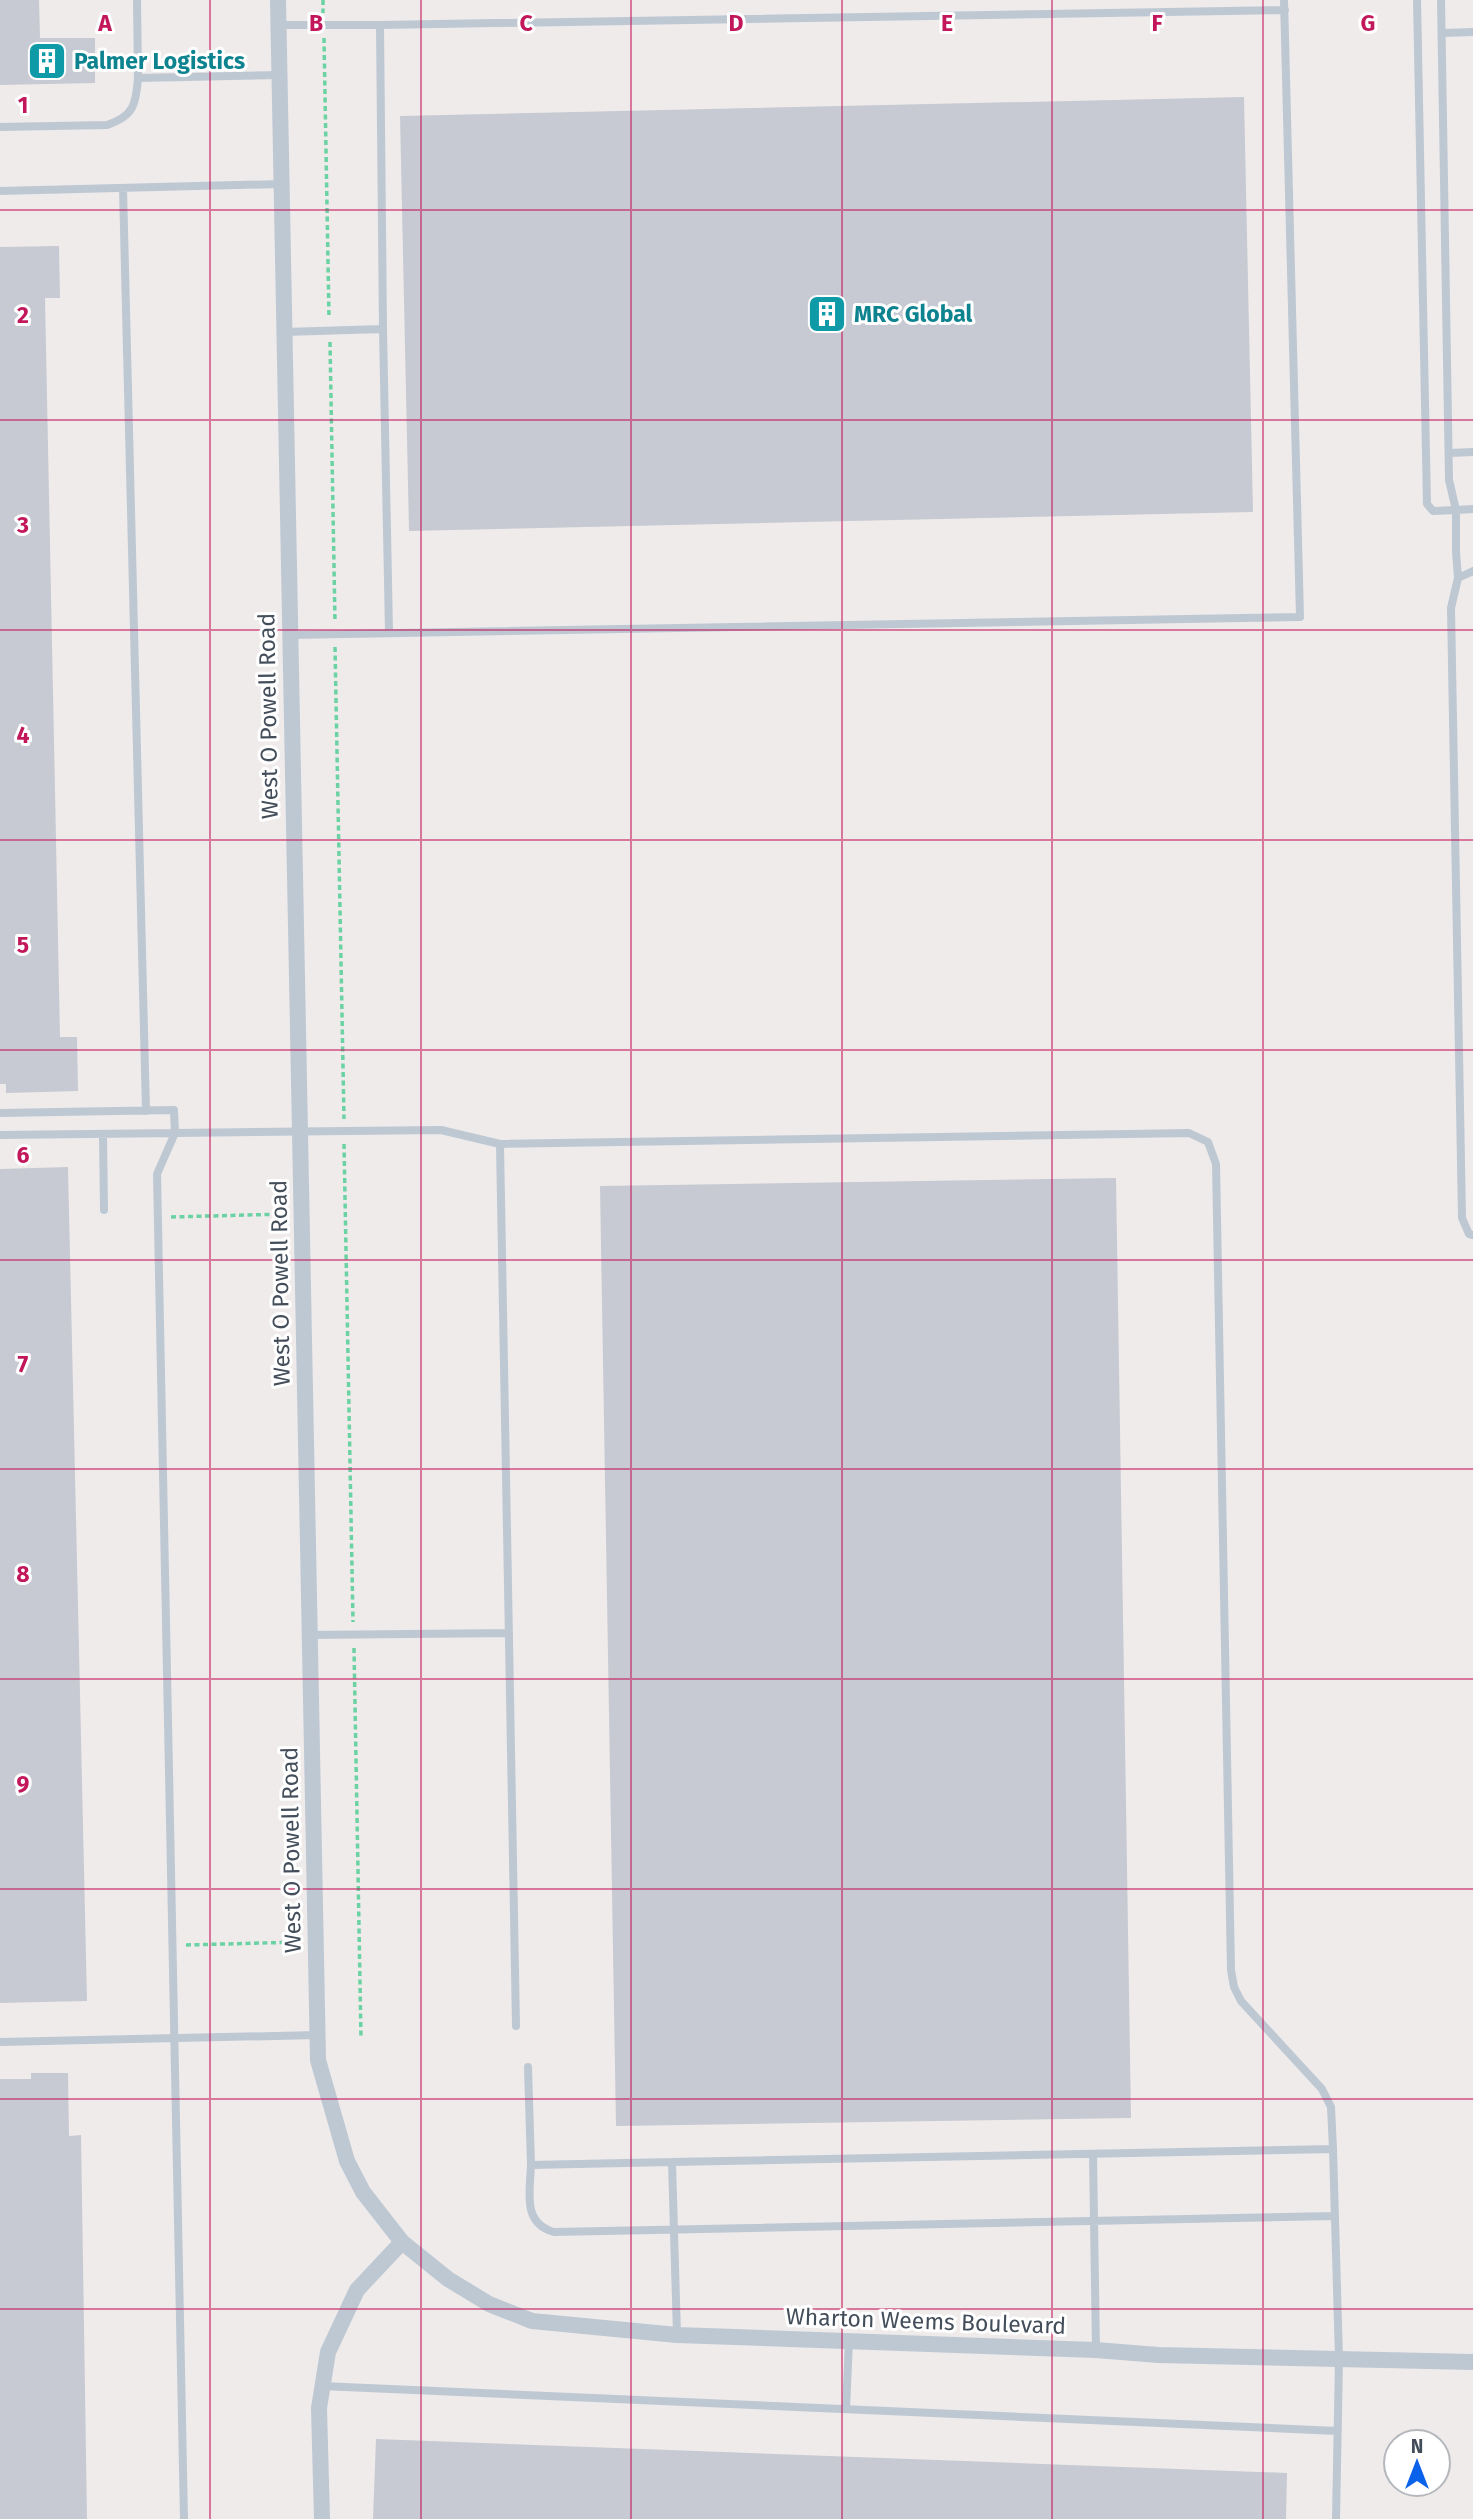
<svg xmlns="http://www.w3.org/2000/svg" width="1473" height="2519" viewBox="0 0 1473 2519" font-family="'Fira Sans',sans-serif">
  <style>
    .building { fill: #c7cad2 }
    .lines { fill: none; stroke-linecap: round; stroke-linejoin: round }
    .path { stroke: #6ad2a3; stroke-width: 3.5; stroke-dasharray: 5 3.5; stroke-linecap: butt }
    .service { stroke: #bdc8d3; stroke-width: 8 }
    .minor { stroke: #bdc8d3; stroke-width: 16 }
    .grid { fill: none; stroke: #c2185b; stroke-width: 2; stroke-opacity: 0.55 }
    .labels { text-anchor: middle; stroke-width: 6; stroke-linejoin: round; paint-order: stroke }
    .culture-label { font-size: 23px; font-weight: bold; fill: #0d838f; stroke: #fff; text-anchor: start }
    .street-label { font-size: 23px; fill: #434e5a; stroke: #fff }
    .grid-label { font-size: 23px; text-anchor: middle; font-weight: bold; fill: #c2185b; stroke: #fff; stroke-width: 6; stroke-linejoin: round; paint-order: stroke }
  </style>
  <rect width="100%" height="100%" fill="#efebeb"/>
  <path class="building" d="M0,0H39L40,38H95V83L0,85Z
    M1244,97L1253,512L409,531L400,116Z
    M59,246L60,298H45L60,1037H77L78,1091L6,1093V1084H0V247Z
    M68,1167L87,2001L0,2003V1169Z
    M1116,1178L1131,2118L616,2126L600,1186Z
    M31,2073H68L69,2136L81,2135L87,2519H0V2079H31Z
    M376,2439L1287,2473L1286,2519H373Z"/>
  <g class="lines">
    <path class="path" d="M323,0V13
      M324,38L329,317
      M330,342L335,622
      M335,647L344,1119
      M344,1144L353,1622
      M171,1217L285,1214
      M354,1648L361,2038
      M186,1945L301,1942"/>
    <path class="service" d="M137,0L138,78
      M1417,0L1427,504L1433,511L1456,510V552L1458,578
      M1441,0L1449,480L1456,510L1473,509
      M279,25H380
      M1443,33L1473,32
      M0,127L107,125C134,116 136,104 138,78L280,75
      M123,189L146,1111
      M0,191L281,184
      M383,329L389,632
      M284,332L383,329L380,25L1285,10
      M1449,453L1473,452
      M1473,571L1458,578L1451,608L1462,1218L1469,1234L1473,1235
      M290,635L1300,617L1284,0
      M0,1113L174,1110L175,1133L0,1135
      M103,1134L104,1210
      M309,1635L509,1633
      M516,2026L500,1144L1189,1133L1208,1142L1216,1164L1231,1970L1234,1987L1241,2001L1322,2089L1331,2107L1333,2149
      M0,2042L318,2035
      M528,2067L531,2165L672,2162
      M1093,2154L1096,2350
      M531,2165C530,2192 522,2223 554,2232L1334,2216
      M677,2335L672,2162L1333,2149L1339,2359L1336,2519
      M322,2386L1338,2431
      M846,2409L849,2341
      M184,2519L157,1174L175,1133L441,1130L500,1144"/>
    <path class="minor" d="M278,0L318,2060L347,2161L363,2192L402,2242L448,2279L489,2304L532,2321L677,2335L1096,2350L1158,2355L1473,2362
      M322,2519L319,2408L328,2352L357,2290L402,2242"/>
  </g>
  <path class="grid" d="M210,0V2519M421,0V2519M631,0V2519M842,0V2519M1052,0V2519M1263,0V2519M0,210H1473M0,420H1473M0,630H1473M0,840H1473M0,1050H1473M0,1260H1473M0,1469H1473M0,1679H1473M0,1889H1473M0,2099H1473M0,2309H1473"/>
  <defs>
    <g id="building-square" transform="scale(2.0125)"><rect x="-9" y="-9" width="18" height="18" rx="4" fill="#0f9aa8" stroke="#fff"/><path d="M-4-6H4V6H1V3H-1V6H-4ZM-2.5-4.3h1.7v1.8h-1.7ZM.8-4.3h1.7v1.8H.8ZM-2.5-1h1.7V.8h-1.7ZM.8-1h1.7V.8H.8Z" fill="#fff"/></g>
  </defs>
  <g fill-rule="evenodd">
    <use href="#building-square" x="47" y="61"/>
    <use href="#building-square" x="827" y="314"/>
  </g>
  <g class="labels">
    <g class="culture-label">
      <text x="74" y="69">Palmer Logistics</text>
      <text x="854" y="322">MRC Global</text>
    </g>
    <g class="street-label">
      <text transform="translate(268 716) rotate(-91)" y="8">West O Powell Road</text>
      <text transform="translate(280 1283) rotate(-91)" y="8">West O Powell Road</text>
      <text transform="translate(291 1850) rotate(-91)" y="8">West O Powell Road</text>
      <text transform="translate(926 2321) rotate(2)" y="8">Wharton Weems Boulevard</text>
    </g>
  </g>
  <g class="grid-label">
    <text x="105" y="31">A</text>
    <text x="316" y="31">B</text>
    <text x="526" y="31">C</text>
    <text x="736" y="31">D</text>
    <text x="947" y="31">E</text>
    <text x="1157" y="31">F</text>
    <text x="1368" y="31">G</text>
    <text x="23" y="113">1</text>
    <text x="23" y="323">2</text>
    <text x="23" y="533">3</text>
    <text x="23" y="743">4</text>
    <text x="23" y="953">5</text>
    <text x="23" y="1163">6</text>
    <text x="23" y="1372">7</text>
    <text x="23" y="1582">8</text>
    <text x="23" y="1792">9</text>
  </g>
  <g transform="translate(1417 2463)"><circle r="33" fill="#ffffff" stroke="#b4b8bd" stroke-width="2"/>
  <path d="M0-5L12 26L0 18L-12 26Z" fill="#0b62ea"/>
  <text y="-10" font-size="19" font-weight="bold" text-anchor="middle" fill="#434e5a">N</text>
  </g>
</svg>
